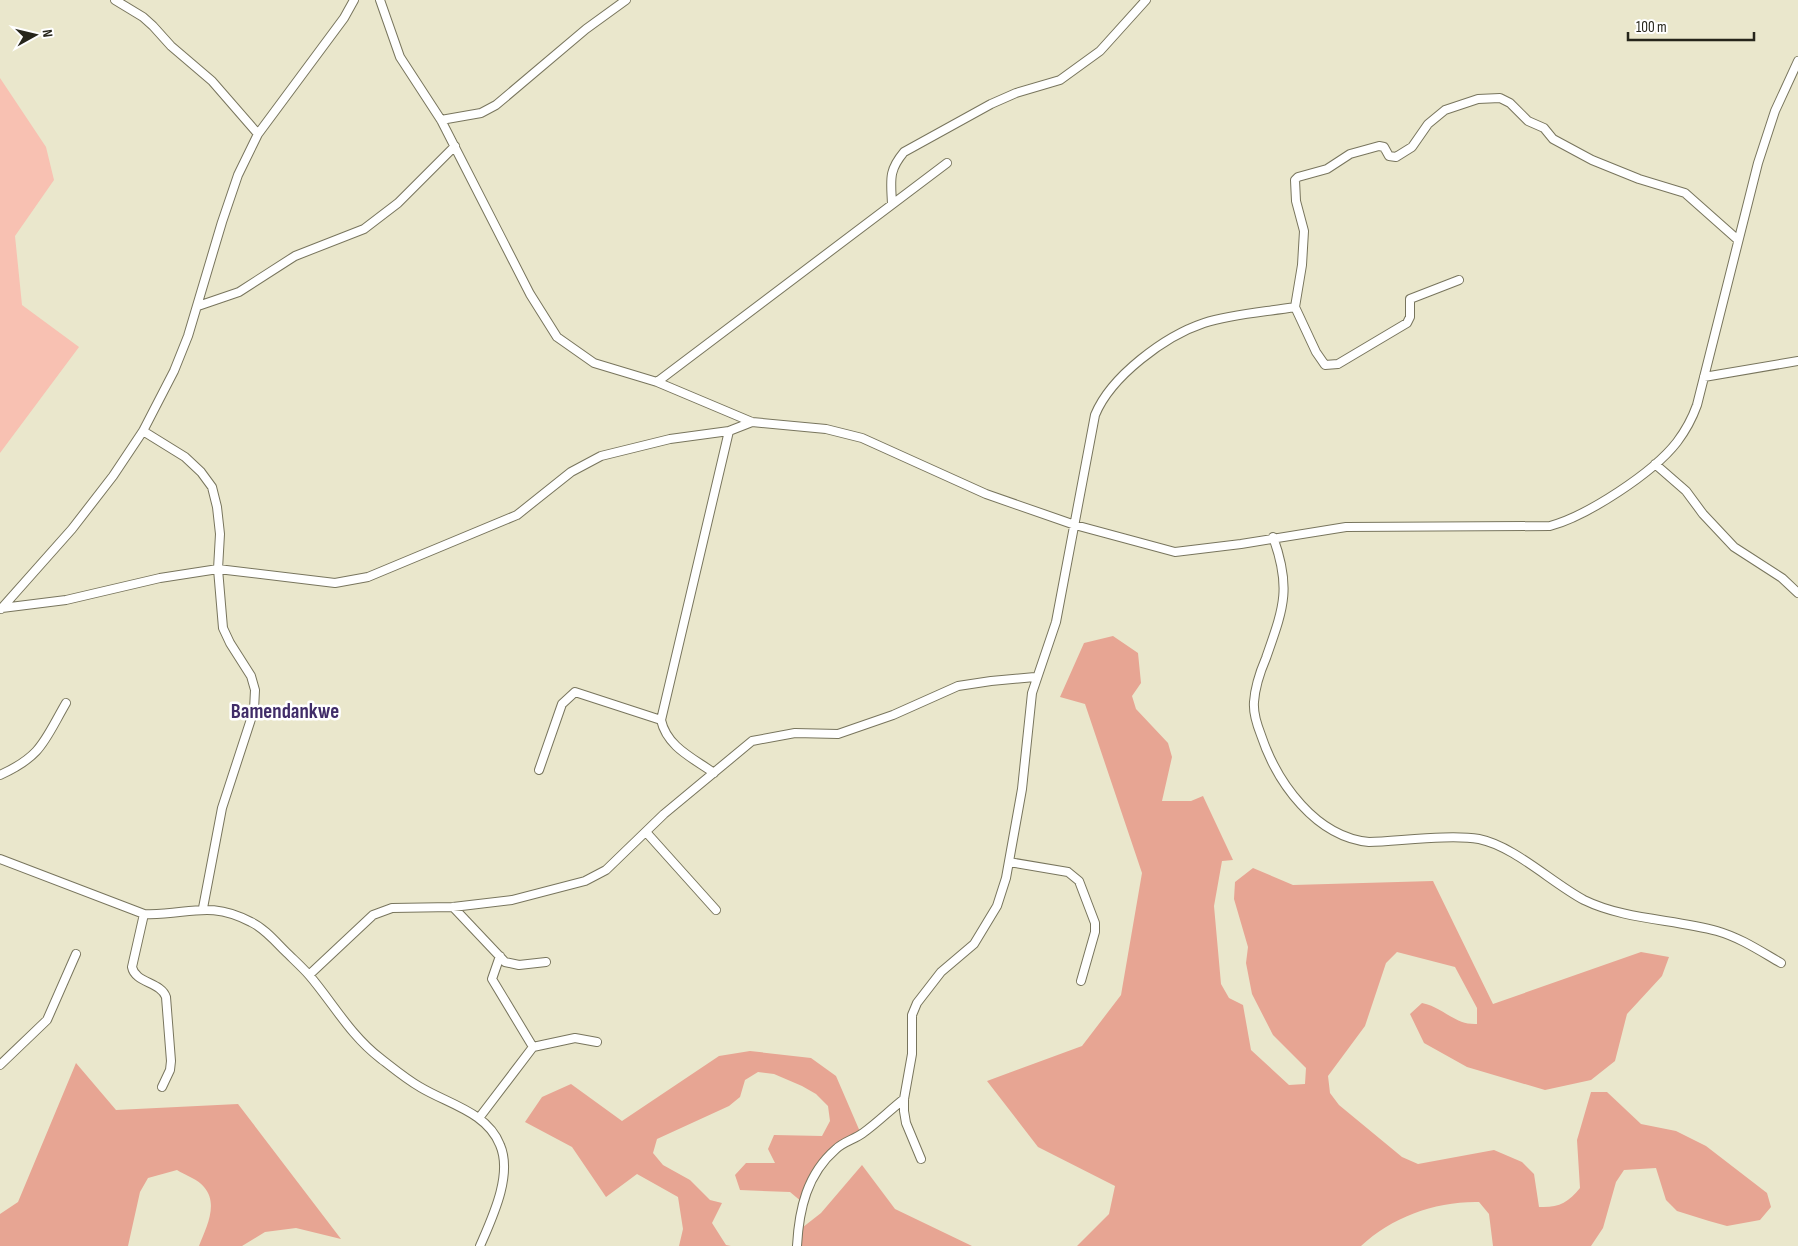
<svg xmlns="http://www.w3.org/2000/svg" width="1798" height="1246" viewBox="0 0 1798 1246" font-family="'Sofia Sans Condensed',sans-serif">
  <style>
    .green { fill: #f8c1b2 }
    .forest { fill: #e7a593 }
    .lines { fill: none; stroke-linecap: round; stroke-linejoin: round }
    .street-casing { stroke: #78755d; stroke-width: 10 }
    .street { stroke: #fff; stroke-width: 8 }
    .labels { text-anchor: middle; stroke-width: 5; stroke-linejoin: round; paint-order: stroke }
    .district-label { font-size: 21px; font-weight: bold; fill: #402c68; stroke: #fff }
  </style>
  <rect width="100%" height="100%" fill="#eae7cc"/>
  <path class="green" d="M0,78L46,147L54,180L15,236L22,305L79,347L0,453Z"/>
  <path class="forest" d="M1113,636L1138,653L1141,683L1132,696L1136,709L1168,743L1172,757L1162,801H1191L1203,796L1233,860L1222,861L1214,906L1221,984L1229,998L1243,1005L1251,1050L1289,1085L1305,1084L1306,1068L1273,1035L1252,994L1246,963L1248,947L1234,899L1235,882L1253,868L1293,885L1433,881L1493,1004L1641,952L1669,957L1662,976L1627,1014L1615,1061L1591,1080L1545,1090L1467,1067L1424,1043L1410,1014L1422,1003C1445,1008 1454,1025 1477,1024V1008L1455,967L1397,952L1386,963L1365,1026L1328,1076L1330,1093L1339,1105L1402,1157L1418,1164L1494,1150L1522,1162L1534,1174L1539,1207C1558,1208 1568,1203 1580,1188L1577,1140L1591,1092H1607L1641,1124L1676,1131L1706,1146L1767,1193L1771,1207L1760,1220L1727,1226L1709,1221L1677,1211L1666,1200L1656,1168L1624,1170L1616,1182L1603,1228L1591,1246H1493L1489,1214L1479,1202C1436,1201 1392,1217 1361,1246H1077L1109,1214L1115,1186L1038,1147L987,1081L1082,1046L1121,995L1142,873L1085,704L1060,697L1084,643Z
    M750,1051L811,1058L836,1076L861,1134L836,1148L824,1164L802,1202L790,1192L740,1190L735,1175L746,1163H775L768,1149L774,1135L822,1136L830,1121L828,1106L816,1094L802,1086L774,1074L758,1072L745,1080L740,1097L729,1106L657,1139L653,1153L663,1165L690,1180L710,1200L722,1203L712,1223L726,1245L731,1246H679L683,1229L678,1197L637,1174L606,1197L572,1147L525,1122L542,1097L571,1084L622,1121L719,1056Z
    M76,1063L116,1110L238,1104L341,1239L296,1228L265,1232L242,1246H199C206,1228 219,1204 204,1187C199,1180 185,1175 177,1170L148,1178L140,1192L128,1246H0V1214L18,1202Z
    M862,1165L895,1209L972,1246H793L798,1231L821,1213Z"/>
  <g class="lines">
    <g class="street-casing">
      <path id="street" d="M115,0L143,17L153,26L171,46L212,81L258,134
        M380,0L400,57L441,120L530,294L557,337L594,363L657,382L752,422L826,429L862,438L986,494L1075,525L1175,552L1241,544L1346,527L1550,526C1587,516 1653,473 1677,442C1686,430 1692,419 1697,405L1758,163L1775,111L1798,61
        M441,120L481,113L496,105L586,29L626,0
        M892,204C891,180 888,171 904,152L991,104L1016,93L1060,80L1100,51L1146,0
        M1459,280L1410,299V317L1407,323L1338,364L1325,365L1316,352L1295,307L1302,265L1304,231L1296,201L1295,180L1298,177L1327,169L1350,154L1379,146L1384,147L1389,156L1396,157L1412,147L1428,124L1445,110L1478,99L1500,98L1510,103L1528,121L1544,128L1553,139L1592,160L1639,179L1685,193L1738,240
        M198,306L239,292L295,256L364,229L398,203L455,146
        M1704,377L1798,361
        M657,382L947,163
        M143,431L185,457L201,472L212,487L217,507L220,534L218,569L223,628L230,643L251,676L255,690L254,710L222,808L203,908
        M1655,464L1686,491L1703,514L1734,547L1782,578L1798,593
        M1273,537C1292,589 1283,609 1266,658C1260,672 1255,687 1254,702C1253,714 1257,725 1261,735C1277,783 1316,837 1369,842C1400,841 1451,834 1479,839C1514,846 1552,883 1584,900C1625,920 1674,919 1717,931C1741,938 1760,951 1781,963
        M2,608L66,600L160,578L218,569L335,583L368,577L517,515L571,472L601,456L670,439L729,431
        M1,609L72,529L113,476L143,431L174,371L188,336L222,222L238,175L258,134L344,18L354,0
        M539,770L562,704L575,692L661,720
        M714,773C693,758 667,747 661,720L729,431L752,422
        M0,775C42,756 44,741 66,703
        M646,832L716,910
        M0,859L144,914C187,916 208,899 251,922C264,928 275,941 285,951C293,959 302,967 309,975C333,1003 350,1035 380,1058C393,1068 406,1079 420,1087C448,1104 487,1112 500,1145C513,1175 492,1218 480,1246
        M1009,862L1068,872L1079,881L1095,923V932L1081,981
        M453,907L505,962L519,965L546,962
        M144,914L132,967C135,983 161,982 166,997L171,1061L170,1070L162,1087
        M500,956L492,979L533,1047
        M309,975L373,915L392,908L453,907L512,900L585,881L606,870L664,814L752,741L795,733L838,734L893,715L958,686L991,681L1035,677
        M0,1065L47,1020L76,954
        M479,1118L533,1047L575,1038L597,1042
        M921,1159L906,1123L904,1111V1099L912,1054V1015L917,1003L941,972L974,944L997,906L1006,878L1022,789L1032,693L1056,622L1095,415C1111,376 1165,336 1204,323C1232,314 1265,312 1295,307
        M797,1246C799,1209 807,1174 836,1149C843,1142 855,1139 863,1133C877,1123 890,1110 904,1099"/>
    </g>
    <use href="#street" class="street"/>
  </g>
  <g class="labels">
    <g class="district-label">
      <text x="285" y="718">Bamendankwe</text>
    </g>
  </g>
  <g transform="translate(35 35) rotate(82)" stroke="#ffffff" stroke-width="4" paint-order="stroke">
  <path d="M0-4L9 19L0 12L-9 19Z" fill="#26251b"/>
  <text y="-8" font-size="14" font-weight="bold" text-anchor="middle" fill="#26251b">N</text>
  </g>
  <path d="M1628 32v8h126v-8" fill="none" stroke="#26251b" stroke-width="2.5"/>
  <text x="1636" y="32" font-size="15" fill="#26251b" stroke="#ffffff" stroke-width="4" paint-order="stroke">100 m</text>
</svg>
